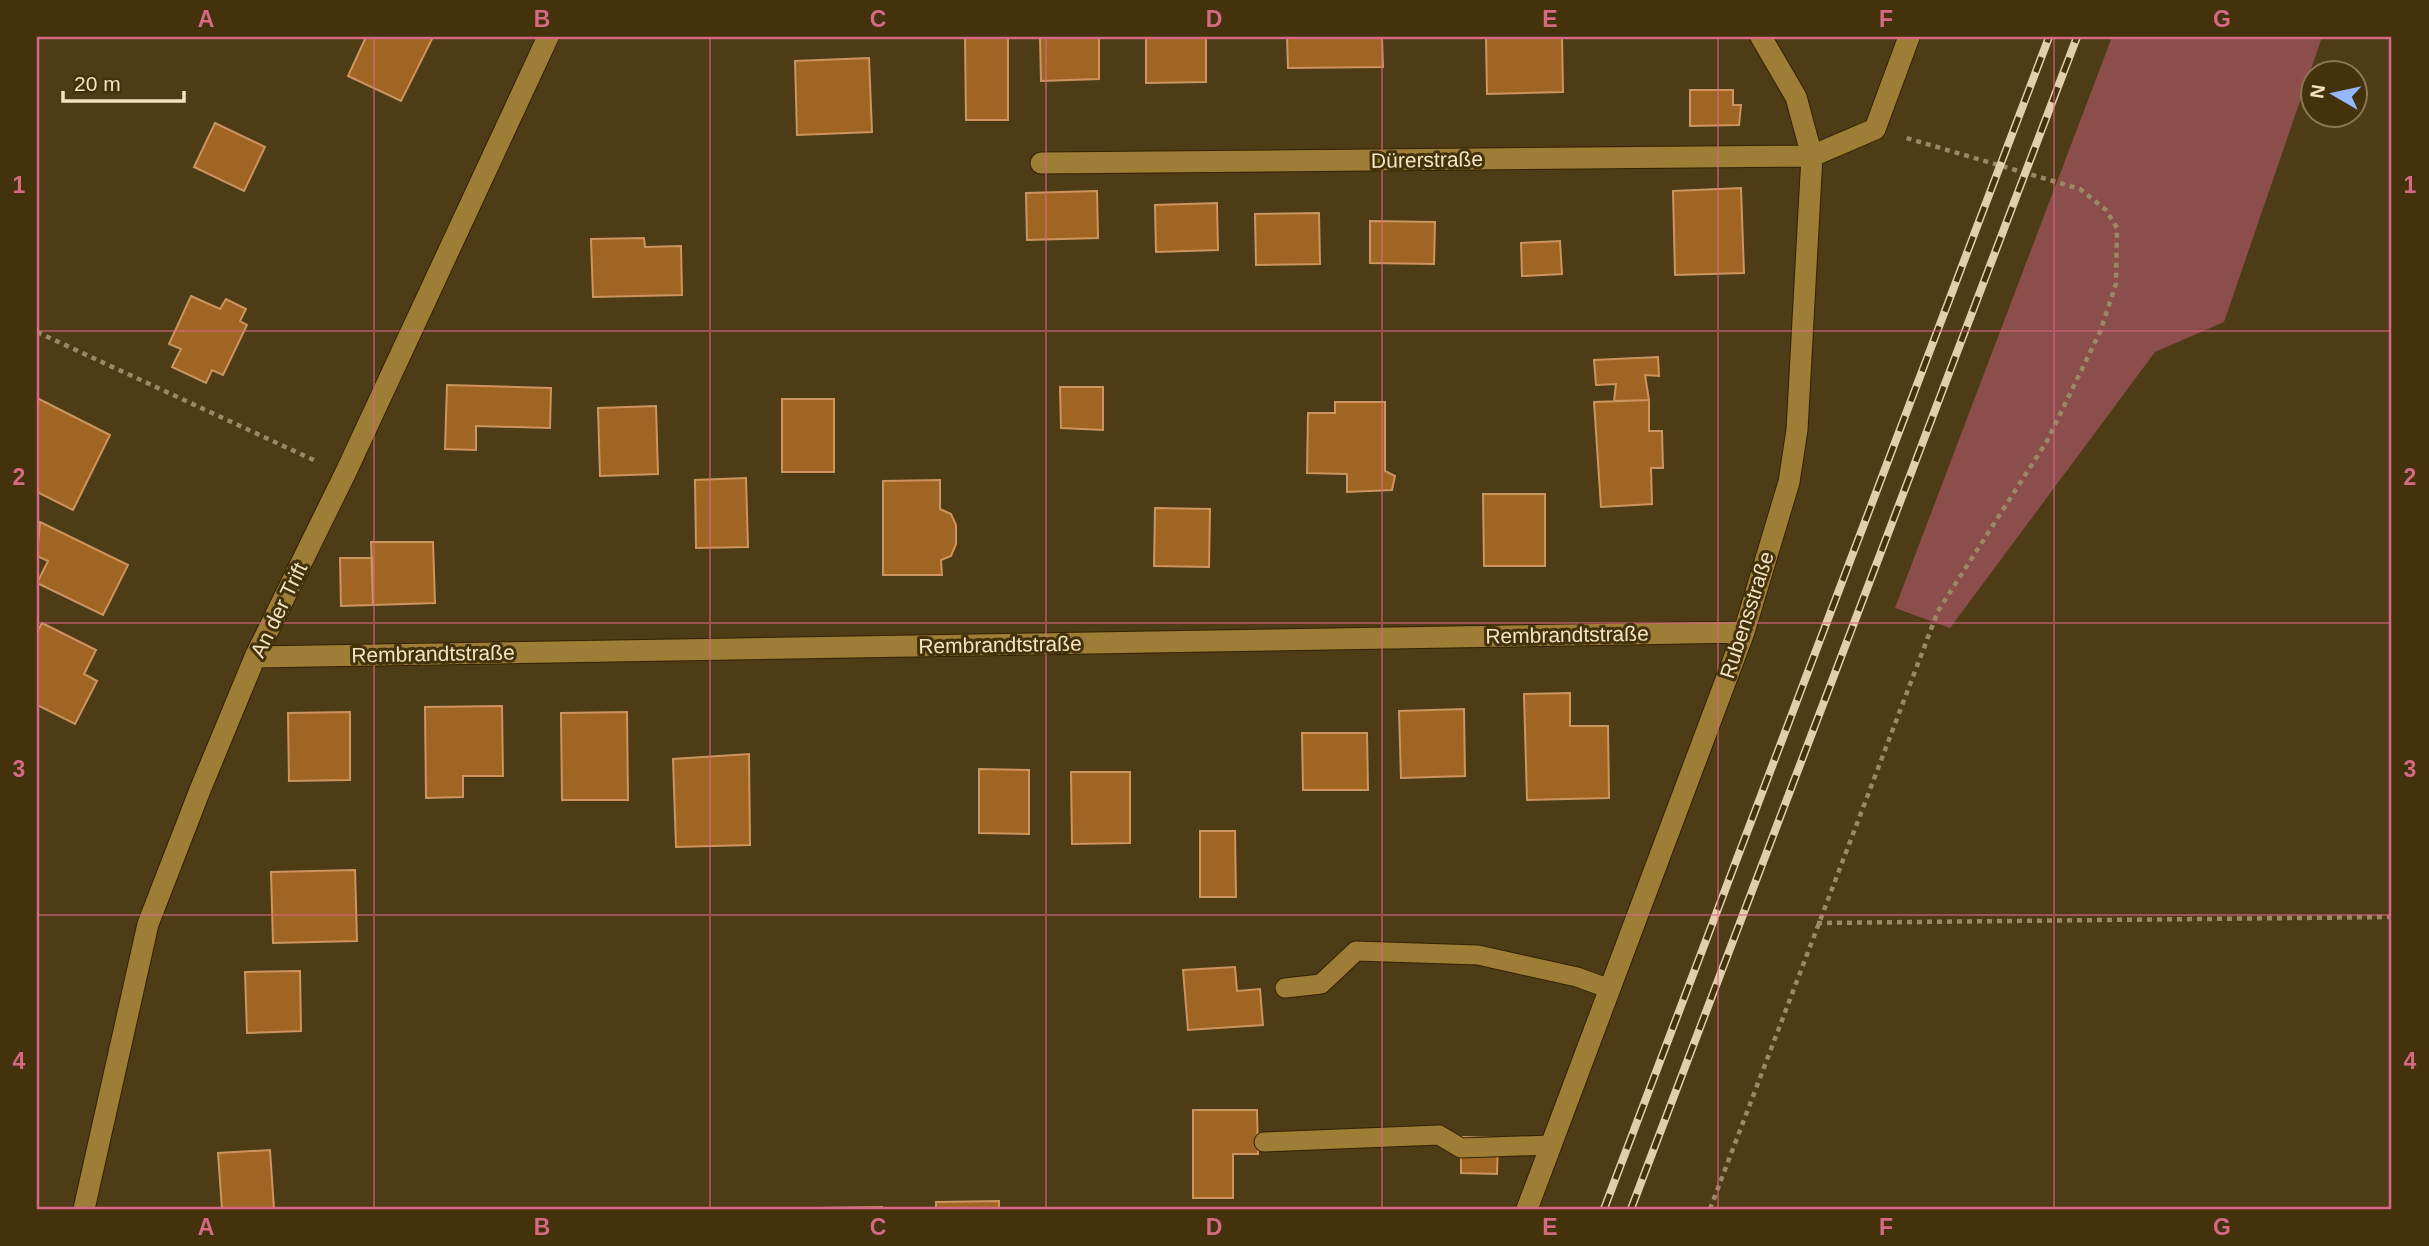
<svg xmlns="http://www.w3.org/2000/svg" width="2429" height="1246" viewBox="0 0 2429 1246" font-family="Helvetica,sans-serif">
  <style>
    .green { fill: #8c4e4b }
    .building { fill: #a06523; stroke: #cc945e; stroke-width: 2 }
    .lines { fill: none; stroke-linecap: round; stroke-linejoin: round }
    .lane-casing { stroke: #320; stroke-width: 21 }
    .street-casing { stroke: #320; stroke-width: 23 }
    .path { stroke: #9b8966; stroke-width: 4.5; stroke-dasharray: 5 5; stroke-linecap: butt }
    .lane { stroke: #9e7d36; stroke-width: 19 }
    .street { stroke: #9e7d36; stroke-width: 21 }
    .rail-casing { stroke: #e1cfac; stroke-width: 8 }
    .rail { stroke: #43320b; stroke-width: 5; stroke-dasharray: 16; stroke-linecap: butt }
    .grid { fill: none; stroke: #d66983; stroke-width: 2; stroke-opacity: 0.55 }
    .labels { text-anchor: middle; stroke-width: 6; stroke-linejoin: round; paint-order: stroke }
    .street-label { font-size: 21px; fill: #f4e2c0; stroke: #43320b }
    .neatline { fill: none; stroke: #d66983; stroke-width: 2.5 }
    .grid-label { font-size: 23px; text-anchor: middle; font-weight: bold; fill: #d66983 }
  </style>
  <rect width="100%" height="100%" fill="#4e3c17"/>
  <path class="green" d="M2112,37H2322L2224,322L2155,352L1950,628L1895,608Z"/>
  <path class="building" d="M366,37H433L401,101L348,76Z
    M965,37H1008V120H966Z
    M1040,37H1099V79L1041,81Z
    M1146,37H1206V82L1146,83Z
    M1287,37H1382L1383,67L1288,68Z
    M1486,37H1562L1563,92L1487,94Z
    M869,58L872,132L797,135L795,61Z
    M1690,90H1733V105H1741L1739,125L1690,126Z
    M215,123L265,147L244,191L194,167Z
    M1741,188L1744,273L1675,275L1673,191Z
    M1097,191L1098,238L1027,240L1026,193Z
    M1217,203L1218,250L1156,252L1155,205Z
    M1319,213L1320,264L1256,265L1255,214Z
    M1370,221L1435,222L1434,264L1370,263Z
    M644,238L645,247L681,246L682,295L593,297L591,239Z
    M1560,241L1562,274L1522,276L1521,243Z
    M191,296L220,309L226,299L246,309L240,321L247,325L223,375L212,370L206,383L172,367L181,349L169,344Z
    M1658,357L1659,376L1645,375L1649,400L1614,401L1616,384L1596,385L1594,360Z
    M447,385L551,388L550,428L476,426V450L445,449Z
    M1060,387H1103V430L1061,428Z
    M37,398L110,435L73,510L37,492Z
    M782,399H834V472H782Z
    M1649,400V431H1662L1663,468H1651L1652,504L1601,507L1594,402Z
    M1335,402H1385V471L1395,476L1392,490L1347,492V474L1307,473L1308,413H1335Z
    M656,406L658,474L600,476L598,408Z
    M746,478L748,547L696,548L695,480Z
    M940,480V509L951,514L956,525V544L951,556L941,560L942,575H883V481Z
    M1483,494H1545V566H1484Z
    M1155,508L1210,509L1209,567L1154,566Z
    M40,522L128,565L103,615L37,583L48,561L37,556Z
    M371,542H433L435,603L373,605Z
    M340,558H372L373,605L341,606Z
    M42,623L96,650L84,674L97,681L75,724L37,705V632Z
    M1570,693V726H1608L1609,798L1527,800L1524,694Z
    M502,706L503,776H463V797L426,798L425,707Z
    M1464,709L1465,776L1401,778L1399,711Z
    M350,712V780L289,781L288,713Z
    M627,712L628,800H562L561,713Z
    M1302,733H1367L1368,790H1303Z
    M749,754L750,845L676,847L673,759Z
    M979,769L1029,770V834L979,833Z
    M1071,772H1130V843L1072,844Z
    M1200,831H1235L1236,897H1200Z
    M355,870L357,941L273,943L271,872Z
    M1235,967L1237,991L1260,989L1263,1025L1188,1030L1183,970Z
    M300,971L301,1031L247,1033L245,972Z
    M1193,1110H1257L1258,1154H1233V1198H1193Z
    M1461,1137L1498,1138L1497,1174L1461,1173Z
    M270,1150L274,1209H222L218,1153Z
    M999,1201V1209H936V1202Z
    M882,1207V1209H816V1208Z"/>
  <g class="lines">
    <g class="lane-casing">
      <path id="lane" d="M1285,988L1321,984L1356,951L1478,955L1577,977L1610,989
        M1264,1142L1439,1135L1461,1148L1551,1145"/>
    </g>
    <g class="street-casing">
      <path id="street" d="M1041,163L1812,156L1875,129L1909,37
        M255,657L1744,632
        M84,1209L148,924L200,790L255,657L345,474L548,37
        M1527,1209L1744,632L1789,482L1797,430L1812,156L1796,97L1761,37"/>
    </g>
    <path class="path" d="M37,332L318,462
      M1817,923L2392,917
      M1710,1209L1938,611L2047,441L2100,332L2116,284L2117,228L2106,210L2080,189L1903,137"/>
    <use href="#lane" class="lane"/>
    <use href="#street" class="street"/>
    <g class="rail-casing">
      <path id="rail" d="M1604,1209L2049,37
        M1631,1209L2077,37"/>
    </g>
    <use href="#rail" class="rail"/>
  </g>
  <path class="grid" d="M374,37V1209M710,37V1209M1046,37V1209M1382,37V1209M1718,37V1209M2054,37V1209M37,331H2392M37,623H2392M37,915H2392"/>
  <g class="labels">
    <g class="street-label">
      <text transform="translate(1427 160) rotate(-1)" y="7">Dürerstraße</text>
      <text transform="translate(279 610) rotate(-64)" y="7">An der Trift</text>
      <text transform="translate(1747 615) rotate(-72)" y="7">Rubensstraße</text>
      <text transform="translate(1567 635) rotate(-1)" y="7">Rembrandtstraße</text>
      <text transform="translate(1000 645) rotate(-1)" y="7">Rembrandtstraße</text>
      <text transform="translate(433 654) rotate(-1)" y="7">Rembrandtstraße</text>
    </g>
  </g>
  <rect width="2429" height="1246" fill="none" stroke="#43320b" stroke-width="77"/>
  <g transform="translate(2334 94) rotate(279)"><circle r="33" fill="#43320b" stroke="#8a7853" stroke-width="2"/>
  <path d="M0-5L12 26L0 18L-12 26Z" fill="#94b7fd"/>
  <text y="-10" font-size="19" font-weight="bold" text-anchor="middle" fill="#f4e2c0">N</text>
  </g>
  <path d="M63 91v10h121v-10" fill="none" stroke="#f4e2c0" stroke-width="3.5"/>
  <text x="74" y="91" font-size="21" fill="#f4e2c0" stroke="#43320b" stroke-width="5" paint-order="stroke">20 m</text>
  <rect x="38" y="38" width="2352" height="1170" class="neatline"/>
  <g class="grid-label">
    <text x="206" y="27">A</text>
    <text x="542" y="27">B</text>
    <text x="878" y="27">C</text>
    <text x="1214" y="27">D</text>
    <text x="1550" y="27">E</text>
    <text x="1886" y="27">F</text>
    <text x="2222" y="27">G</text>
    <text x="19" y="193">1</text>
    <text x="2410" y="193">1</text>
    <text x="19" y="485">2</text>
    <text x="2410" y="485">2</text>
    <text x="19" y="777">3</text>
    <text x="2410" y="777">3</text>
    <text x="19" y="1069">4</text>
    <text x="2410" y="1069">4</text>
    <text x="206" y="1235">A</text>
    <text x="542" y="1235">B</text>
    <text x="878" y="1235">C</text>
    <text x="1214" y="1235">D</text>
    <text x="1550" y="1235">E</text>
    <text x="1886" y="1235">F</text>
    <text x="2222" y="1235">G</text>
  </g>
</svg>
